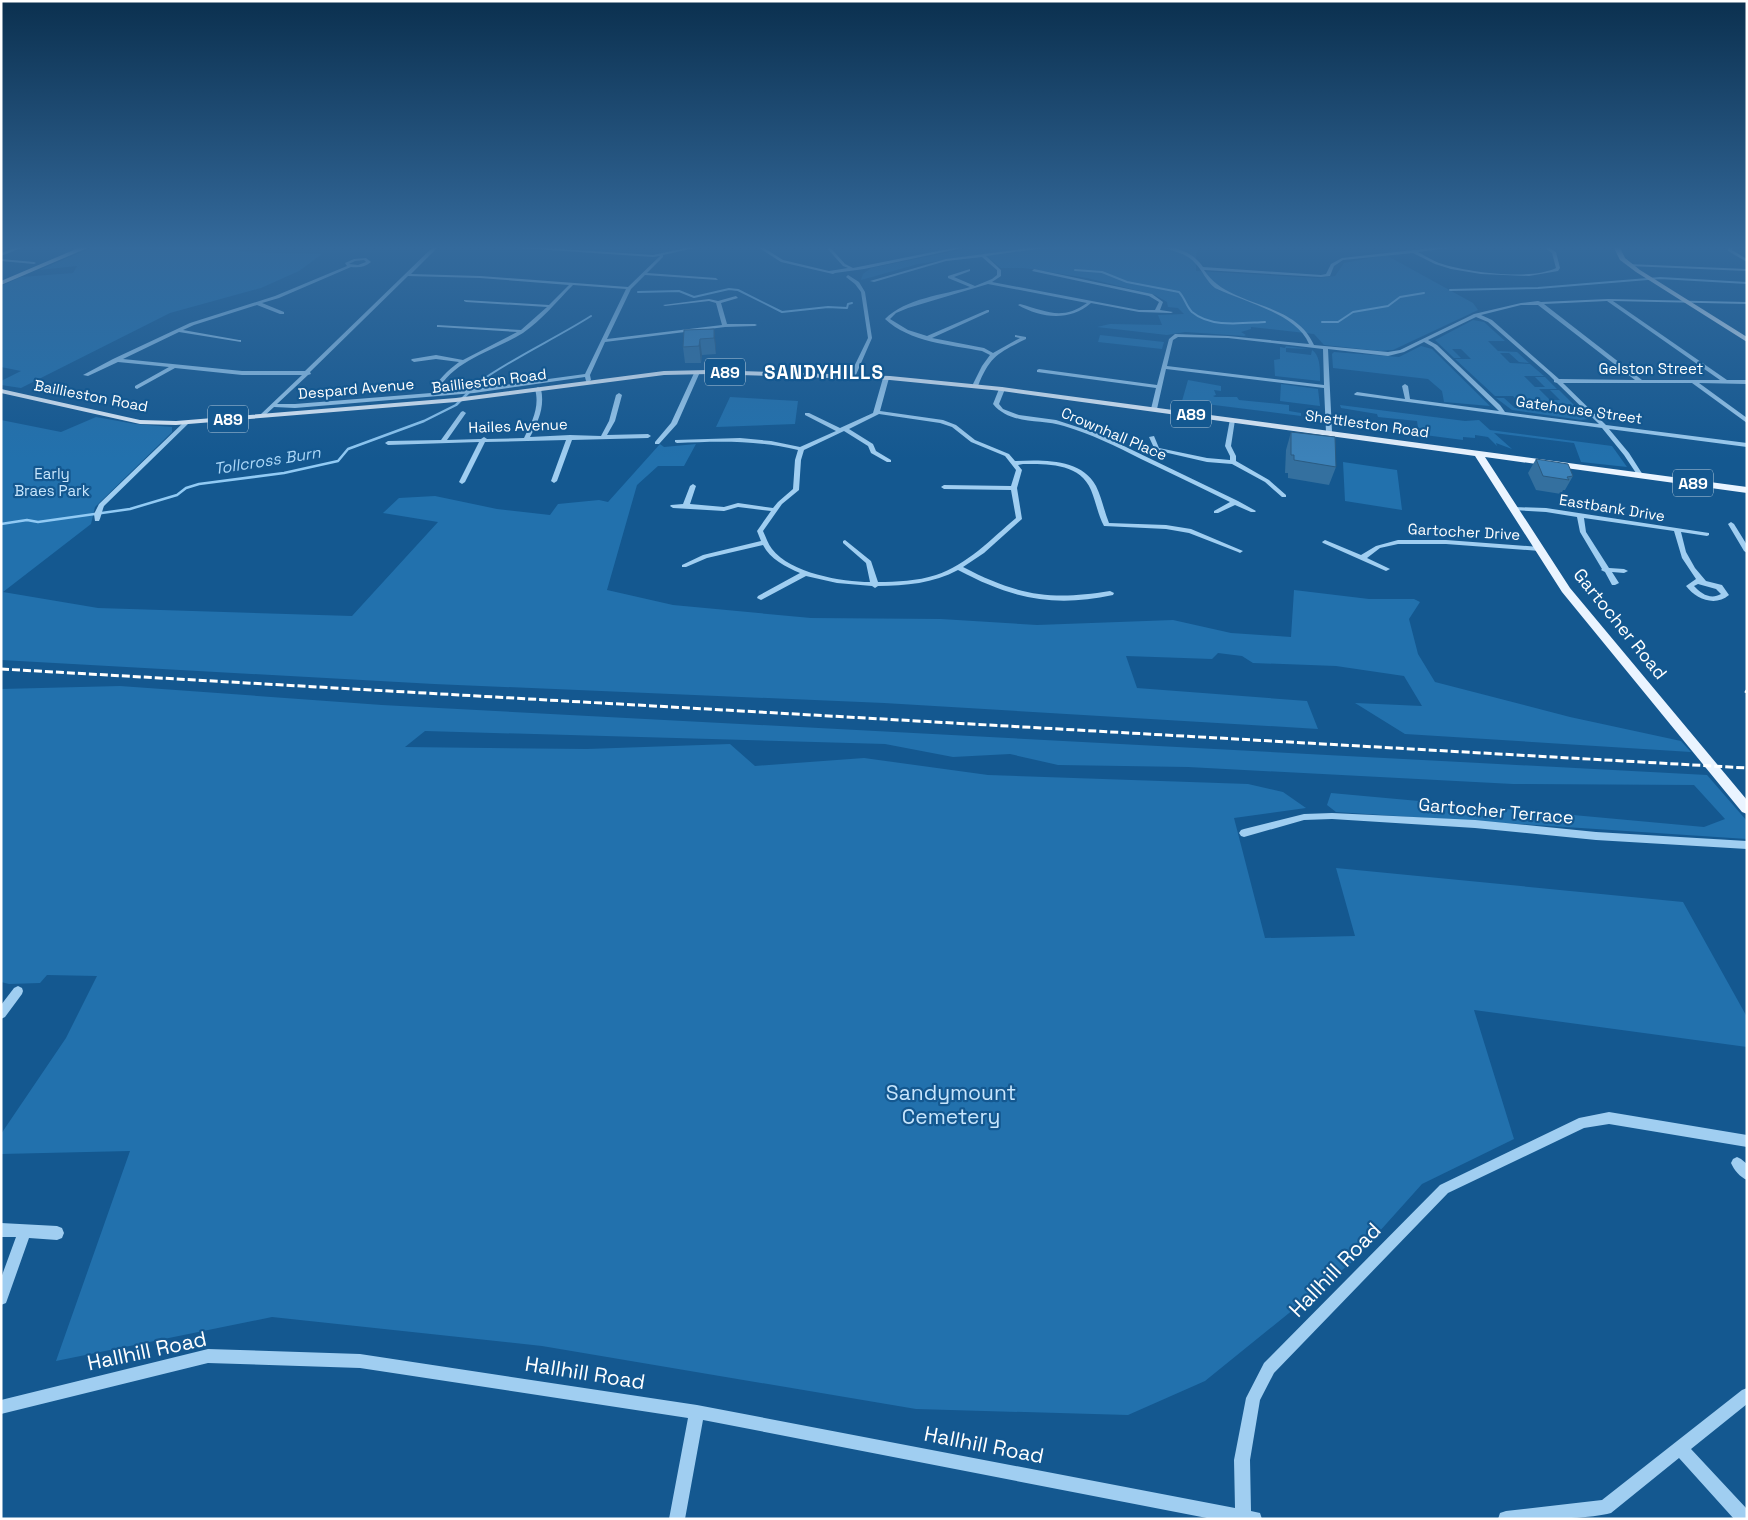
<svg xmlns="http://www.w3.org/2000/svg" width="1748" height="1520" viewBox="0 0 1748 1520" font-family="'Space Grotesk',sans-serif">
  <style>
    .green { fill: #2271ad }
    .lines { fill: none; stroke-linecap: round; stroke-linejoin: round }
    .stream-far1 { stroke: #91caf4; stroke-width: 2 }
    .stream { stroke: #91caf4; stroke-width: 2.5 }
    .minor { fill: #a0cef1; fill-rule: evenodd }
    .major { fill: #eaf4ff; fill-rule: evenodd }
    .rail { stroke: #fff; stroke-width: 3; stroke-dasharray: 8 3; stroke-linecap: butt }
    .wall { fill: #34709f }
    .shaded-wall { fill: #2a5b82 }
    .building { fill: #3c82b9; stroke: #2a5b82 }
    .labels { text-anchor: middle; stroke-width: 4.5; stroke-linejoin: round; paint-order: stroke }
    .far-street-label { font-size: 15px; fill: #fff; stroke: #145890 }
    .far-park-label { font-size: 15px; fill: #c7e5fc; stroke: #145890 }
    .shield { fill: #145890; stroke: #b8cdde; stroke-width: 1 }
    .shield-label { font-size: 16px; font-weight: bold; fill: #fff }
    .far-water-label { font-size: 16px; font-style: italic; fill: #abd7f8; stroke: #145890 }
    .street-label { font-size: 18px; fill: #fff; stroke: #145890 }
    .far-district-label { font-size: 19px; font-weight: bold; letter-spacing: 1px; fill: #fff; stroke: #145890 }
    .near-park-label { font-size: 21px; fill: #c7e5fc; stroke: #145890 }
    .near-street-label { font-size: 21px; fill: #fff; stroke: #145890 }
  </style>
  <rect width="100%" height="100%" fill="#145890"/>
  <path class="green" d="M96,246H246L237,252L322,254L299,271L261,288L170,313L21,388L1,385V381L21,371L1,367V286L21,277L73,273L77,266L39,270Z
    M512,246H626L619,253Z
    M980,246H1199L1196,256V271L1318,278L1335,276L1344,263L1386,255L1473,303L1478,310L1393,350L1380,351L1324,345L1314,334L1251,327V329L1241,332L1246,335L1244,336L1185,332L1167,335L1097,327L1110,324L1162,325L1158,315L1184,314L1178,308L1168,307L1167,302L1155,295L1087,278L1024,268H1001L984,254L918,264L861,280L863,274L871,268Z
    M1473,320L1484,322L1505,341H1488L1498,351L1517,352L1529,363L1519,362L1509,353H1500L1510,363L1530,364L1544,376H1524L1535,387H1545L1535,377H1545L1557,389H1539L1550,400H1560L1550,390H1559L1588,419L1581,420L1512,410L1496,398H1504L1515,408H1525L1513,396H1495L1455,359H1471L1461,349H1452L1461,358H1454L1435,340Z
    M1100,335L1164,342L1162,349L1098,342Z
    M1286,346L1309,349L1286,348V352L1311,355L1312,350C1321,356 1320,371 1320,381L1275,376L1274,360L1280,359V347L1285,348Z
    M1421,346L1432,349L1490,406L1444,402L1442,391L1428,379L1333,368L1332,354L1334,352L1399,357Z
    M1188,380L1221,386V391L1214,390L1216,395L1213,396L1215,397H1237L1239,400L1289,405V411L1301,413V416L1182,401Z
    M1281,384L1318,389L1320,406L1280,401Z
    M730,397L798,401L795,424L716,427Z
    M1340,405L1465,421L1479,420L1490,430L1612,446L1627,467L1581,462L1574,443L1494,433L1512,449L1496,443L1497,446L1488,437L1475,435V438L1463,437V440L1409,433L1408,426L1418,428L1417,421L1378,417L1377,414L1341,408Z
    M96,417L135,424L172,427V432L95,507L91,524L3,592L98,608L352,616L438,522L383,513L399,498L435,496L497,509L550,515L558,504L599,500L608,502L660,444L664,447L696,444L684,466H658L637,485L607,590L673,605L811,618L941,619L1037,625L1173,620L1231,633L1291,637L1294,590L1369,599H1414L1420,602L1409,619L1418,654L1435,682L1570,717L1681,741L1691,752L1405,734L1355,703L1422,706L1404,676L1336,666L1253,663L1242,656L1218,653L1212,659L1126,656L1137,688L1307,701L1318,729L884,703L434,684L1,660V420L61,432Z
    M1343,462L1397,470L1402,510L1345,501Z
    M120,686L382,705L1707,775L1747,821V839L1336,812L1327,805L1331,793L1704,827L1725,819L1694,785L1513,784L1188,767L1058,765L1010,754L953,757L885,744L425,731L405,747L587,749L730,744L755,766L864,758L988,775L1248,784L1283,792L1306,808L1234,818L1265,938L1355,936L1336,868L1683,902L1747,1017V1047L1474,1010L1514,1139L1422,1184L1352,1262L1205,1381L1128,1415L916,1409L542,1346L272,1317L56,1361L130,1151L1,1154V1134L66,1038L97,976L47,975L40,983L9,984L1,982V689Z"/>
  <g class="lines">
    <path class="stream-far1" d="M1075,270L1102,272L1127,282L1179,292C1185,298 1186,306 1192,312C1211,328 1242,323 1265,322
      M1450,290L1538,288L1660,278L1747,283
      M638,292L679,291L694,297L729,289L738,290L782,312L828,307L847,308L848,304L852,303
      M1322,322H1338L1353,312L1388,306L1400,297L1424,293
      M475,385C512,358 553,340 591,316"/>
    <path class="stream" d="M1,524L27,520L38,522L130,509L177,495L186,488L199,484L284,473L338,461L348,449L424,421L456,405L477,384"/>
    <path class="minor" d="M20,246H26L1,256V253Z
      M434,246H439L411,274L480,276L628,287L660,256L653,257L490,246H516L653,255L695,246H704L663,255V257L647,273L716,278L718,280L645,275L631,289L607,339L722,325L716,303L709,301L665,306L663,305L709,299L718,301L736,296L738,298L721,303L727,324H755L757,325L755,326L725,327L605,342L590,375L591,380L588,382L586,381L585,377L474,393L295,408L274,407L263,417L261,416V414L302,375H242L175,368L137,389L135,388V386L169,367L118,362L88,376L83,375L113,359L190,323L275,296L347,266L345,263L354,259L366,258L371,262C365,267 358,268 351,267L279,298L262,303L284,312V314H280L257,305L194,325L183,330L239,340H241V342L179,332L123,359L242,371H305ZM364,260L366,262L358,265L349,264L355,261ZM408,276L480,278L569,285L549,305L464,300V301L466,302L547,307L521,330L437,325V327H439L517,332L463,360L436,355L412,359L411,360L414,362L436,359L459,362C447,371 438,380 431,393L295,404H277L308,375L311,374L310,372ZM573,285L626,289L585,374L474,389L437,392C454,359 493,352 523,333C542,320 557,301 573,285Z
      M639,246H645V247L643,248Z
      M756,246H761L783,260L829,271L848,268L843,266L825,246H829L845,264L853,268L963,246H972L864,269L835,273L833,274L781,262Z
      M1045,246H1059L986,256L1001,270V276L992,282L1139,310H1155L1159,302L1149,296L1032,271L1034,269L1152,294L1163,302L1160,310L1173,312L1171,313L1139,312L1091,303C1069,322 1041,318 1018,305L1020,304C1046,311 1062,321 1087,303L988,284L908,308L896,313L890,319L908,330L927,336L987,310H989V312L932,338L984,348L993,353L1020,338L1015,337V335L1026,337V339C998,353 990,356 978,386L975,388L972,386L982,366L990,355L982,351C951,345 909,342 885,319C906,298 943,295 970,287L948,278V276L970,269V271L954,277L975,286L992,279L997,275V270L982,257L946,261L874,282L870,281L946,259Z
      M1158,246C1175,246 1193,252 1203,267L1321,275L1326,274L1331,264L1342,258L1449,246H1464L1418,252C1425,256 1432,260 1439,263C1466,272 1530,281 1556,268L1552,253L1542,246H1547L1556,252L1560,268L1558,271L1529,276L1481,274L1451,269L1435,264L1413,253L1343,260L1334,266L1330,276L1321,277L1204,270C1229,309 1294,299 1314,345L1388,352L1400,350L1474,314L1521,303L1538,301L1541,302L1608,299L1747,302V304L1613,301L1727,380H1747V384L1699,383L1747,418V423L1692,383H1563L1606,425L1747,443V447L1609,429L1629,453L1643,475L1640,477L1638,476L1624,455L1602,428L1355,395L1354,394L1357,392L1405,399L1402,386L1405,384L1408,386L1410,399L1499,411L1433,347L1424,342L1404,352L1388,356L1328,349L1332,432L1329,434L1326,432L1324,388L1166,369L1157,409L1154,411L1151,409L1156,388L1037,372V370L1039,369L1157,385L1169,339L1175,334L1228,336L1309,344C1296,313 1244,302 1215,288C1206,281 1203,271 1195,263C1186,252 1170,251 1158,246ZM1607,301L1720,380H1642L1544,304ZM1521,305H1538L1635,380L1559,379L1492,320L1481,315ZM1476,317L1488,322L1549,375L1554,380V382L1557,383L1599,424L1505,412L1500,405L1437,345L1428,340ZM1178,337L1228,338L1323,349L1324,385L1167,366L1173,340Z
      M1732,246H1737L1732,250L1747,259V262L1728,251V249Z
      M1,259L34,262L36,263L34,264L1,261Z
      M1628,264L1747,269V271L1629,266Z
      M848,275L859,282L865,292L872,338L855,377L852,379L849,377L868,338L861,292L855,284L846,277Z
      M695,371L700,372L677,424L659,444H655V442L671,423Z
      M886,376L889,378L880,411L943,420L956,425L975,440L1009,454L1015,461C1042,460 1081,458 1096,486C1102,498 1104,511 1109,523L1166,525L1191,529L1243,551L1240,553L1238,552L1189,533L1166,529L1104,526C1098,515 1096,502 1091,490C1080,463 1047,464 1023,464L1018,465L1022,470L1017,488L1022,519L984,553L963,567C1017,595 1050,601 1110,591L1114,593L1113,595C1052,608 1011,598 958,570C934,583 905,586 878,586L875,588L872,586L837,583L806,576L761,600L757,598L758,596L800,573C786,567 770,559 763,545L707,558L686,567H682V565L703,555L761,541L757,531L771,511L738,507L724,511L673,508L670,506L671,505L683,504L690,486L693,484L696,486L690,504L724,507L738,503L773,508L778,502L793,489L795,460L798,450C758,440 718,441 677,443L675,442V440L740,438L771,441L800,447L836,431L805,415V413H809L840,428L873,413L883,378ZM879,414L940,423L952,427L971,442L1005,456L1016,470L1011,486L944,485L941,487L944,489L1011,490L1016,518C991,539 967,565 936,575C917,581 897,582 878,582L871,561L845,540L843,541V543L866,563L870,582C842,582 790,573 772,549C768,544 766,537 763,531L782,504L799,490L801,460L804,450L844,431L868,446L871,453L887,462H891V460L876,451L873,444L849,429Z
      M538,387L541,389C545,407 538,422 530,437L570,435L601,436L609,421L616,395L619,393L622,395L615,421L607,435L648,434L651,436L648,438L572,440L557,481L554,483L551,481L566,440L485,442L465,482L462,484L459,482L479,442L388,445L385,443L388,441L441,440L461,412L463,411L466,413L447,440L481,439L484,437L487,439L524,438C532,422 540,407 535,389Z
      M1002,387L1005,389L999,404L1003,409L1019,415L1056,420L1099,434L1238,501L1256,511L1255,512H1251L1235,505L1218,513H1214V511L1230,502C1201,488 1171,473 1141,459C1116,446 1091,434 1064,426C1041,419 1010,425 993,404L999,389Z
      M1230,419L1235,420L1231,446L1236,456V461L1269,480L1286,495V497H1282L1265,482L1232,464L1207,462L1155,450L1149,437L1154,436L1159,448L1207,458L1230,460V456L1225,446Z
      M185,421L190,422L104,506C102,511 101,517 99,521H95L94,514L99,504Z
      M1514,507L1546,508L1709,533V535L1707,536L1681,532L1686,552L1695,568L1706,581L1722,585L1729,595C1715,607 1696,599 1686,586L1696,579L1682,558L1674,531L1584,518L1586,532L1609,568L1624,569L1628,571L1624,573L1612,572L1619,583L1615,585H1612L1605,572L1601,570L1602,569L1580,532L1577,517L1546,512L1512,510V508ZM1698,584L1716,589L1721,594C1711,600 1701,594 1694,586Z
      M1731,522L1734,524L1747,545V553L1744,551L1728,524Z
      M1325,540L1361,555L1376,546L1398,540H1446L1540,547L1543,549L1540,551L1446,544H1398L1380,548L1367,558L1388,568L1390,569L1386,571L1323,543L1322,542Z
      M1332,813L1475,820L1596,832L1747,841V849L1596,840L1475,828L1332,819L1304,820L1244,837L1241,836L1239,833L1241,830L1244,829L1304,814Z
      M18,986L22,988L23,991L22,994L5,1017L1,1019V1005L14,988Z
      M1609,1112L1747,1135V1147L1609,1124L1584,1128L1448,1193L1274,1373L1260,1400L1250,1460L1251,1511L1260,1513L1262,1519H1212L703,1420L685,1519H669L688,1418L360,1368L208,1363L1,1414V1400L208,1349L360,1354L697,1405L1235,1508L1234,1460L1246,1398L1264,1363L1440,1185L1579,1118Z
      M1737,1157L1741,1159L1747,1164V1180C1740,1177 1734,1170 1731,1163L1733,1159Z
      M1,1223L57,1226L62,1228L64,1233L62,1238L57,1240L29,1238L6,1303L1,1305V1278L16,1237H1Z
      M1747,1388V1404L1691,1449L1747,1509V1519H1734L1679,1458L1611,1513C1585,1520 1528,1519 1498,1519L1500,1513L1506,1511L1602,1500L1742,1390Z"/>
    <path class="major" d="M83,246H92L1,285V281Z
      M1613,246H1619L1625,258L1640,270L1747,337V342L1636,272L1620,260Z
      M709,370L890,376L1002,387L1747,487V493L1485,457L1570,588L1747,800V814L1742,812L1562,592L1475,456L1002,391L890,380L709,374L664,375L456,402L176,425L140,424L1,393V389L140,420L176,421L456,398L664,371Z"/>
    <path class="rail" d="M1,669L1747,768
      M1745,691L1747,692"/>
  </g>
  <path class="wall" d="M714,329L716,354L702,355L701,363H685L683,347Z
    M1291,432L1336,467L1329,485L1288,478V473H1285L1286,450Z
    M1536,459L1573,476L1565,490H1563L1561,494L1536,490L1528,473Z"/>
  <path class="shaded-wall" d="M714,329L716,345V354L714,338Z
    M700,339L702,355L701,363L699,346Z"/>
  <path class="building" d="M714,329V338L700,339L699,346L683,347L684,330Z
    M1291,432L1335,437L1336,467L1294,460V455H1291Z
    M1536,459L1568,464L1573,476L1567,477L1569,480L1543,476Z"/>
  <linearGradient id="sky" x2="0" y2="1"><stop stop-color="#0b304f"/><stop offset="0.54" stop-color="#346a9c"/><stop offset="1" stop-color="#346a9c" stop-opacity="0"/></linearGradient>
  <rect width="1748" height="459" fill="url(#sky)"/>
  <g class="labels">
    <g class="far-street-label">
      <text x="1651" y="374">Gelston Street</text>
      <text transform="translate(489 381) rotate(-7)" y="5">Baillieston Road</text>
      <text transform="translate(356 389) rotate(-5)" y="5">Despard Avenue</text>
      <text transform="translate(91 396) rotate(11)" y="5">Baillieston Road</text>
      <text transform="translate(1579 410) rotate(8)" y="5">Gatehouse Street</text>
      <text transform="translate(1367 424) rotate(8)" y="5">Shettleston Road</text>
      <text transform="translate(518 426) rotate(-2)" y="5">Hailes Avenue</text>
      <text transform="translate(1114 434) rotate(23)" y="5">Crownhall Place</text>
      <text transform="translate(1612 508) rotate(9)" y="5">Eastbank Drive</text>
      <text transform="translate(1464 532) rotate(3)" y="5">Gartocher Drive</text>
    </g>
    <g class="far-park-label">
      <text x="52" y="479">Early<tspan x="52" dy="17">Braes Park</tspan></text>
    </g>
    <g class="shield">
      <rect x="705" y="358.5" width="40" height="27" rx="4"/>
      <rect x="1171" y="400.5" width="40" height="27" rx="4"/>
      <rect x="208" y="405.5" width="40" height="27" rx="4"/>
      <rect x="1673" y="469.5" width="40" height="27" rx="4"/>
    </g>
    <g class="shield-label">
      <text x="725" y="378">A89</text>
      <text x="1191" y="420">A89</text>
      <text x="228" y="425">A89</text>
      <text x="1693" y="489">A89</text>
    </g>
    <g class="far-water-label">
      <text transform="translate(267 460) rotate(-9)" y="6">Tollcross Burn</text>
    </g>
    <g class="street-label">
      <text transform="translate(1620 624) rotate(51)" y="6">Gartocher Road</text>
      <text transform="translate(1496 811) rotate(5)" y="6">Gartocher Terrace</text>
    </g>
    <g class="far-district-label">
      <text x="824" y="379">SANDYHILLS</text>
    </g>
    <g class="near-park-label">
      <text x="951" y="1100">Sandymount<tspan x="951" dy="24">Cemetery</tspan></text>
    </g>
    <g class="near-street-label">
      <text transform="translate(1335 1270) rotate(-46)" y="7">Hallhill Road</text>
      <text transform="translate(147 1351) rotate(-12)" y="7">Hallhill Road</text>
      <text transform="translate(585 1373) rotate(9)" y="7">Hallhill Road</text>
      <text transform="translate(984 1445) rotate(11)" y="7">Hallhill Road</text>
    </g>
  </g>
  <rect width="1748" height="1520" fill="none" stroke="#ffffff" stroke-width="5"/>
</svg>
